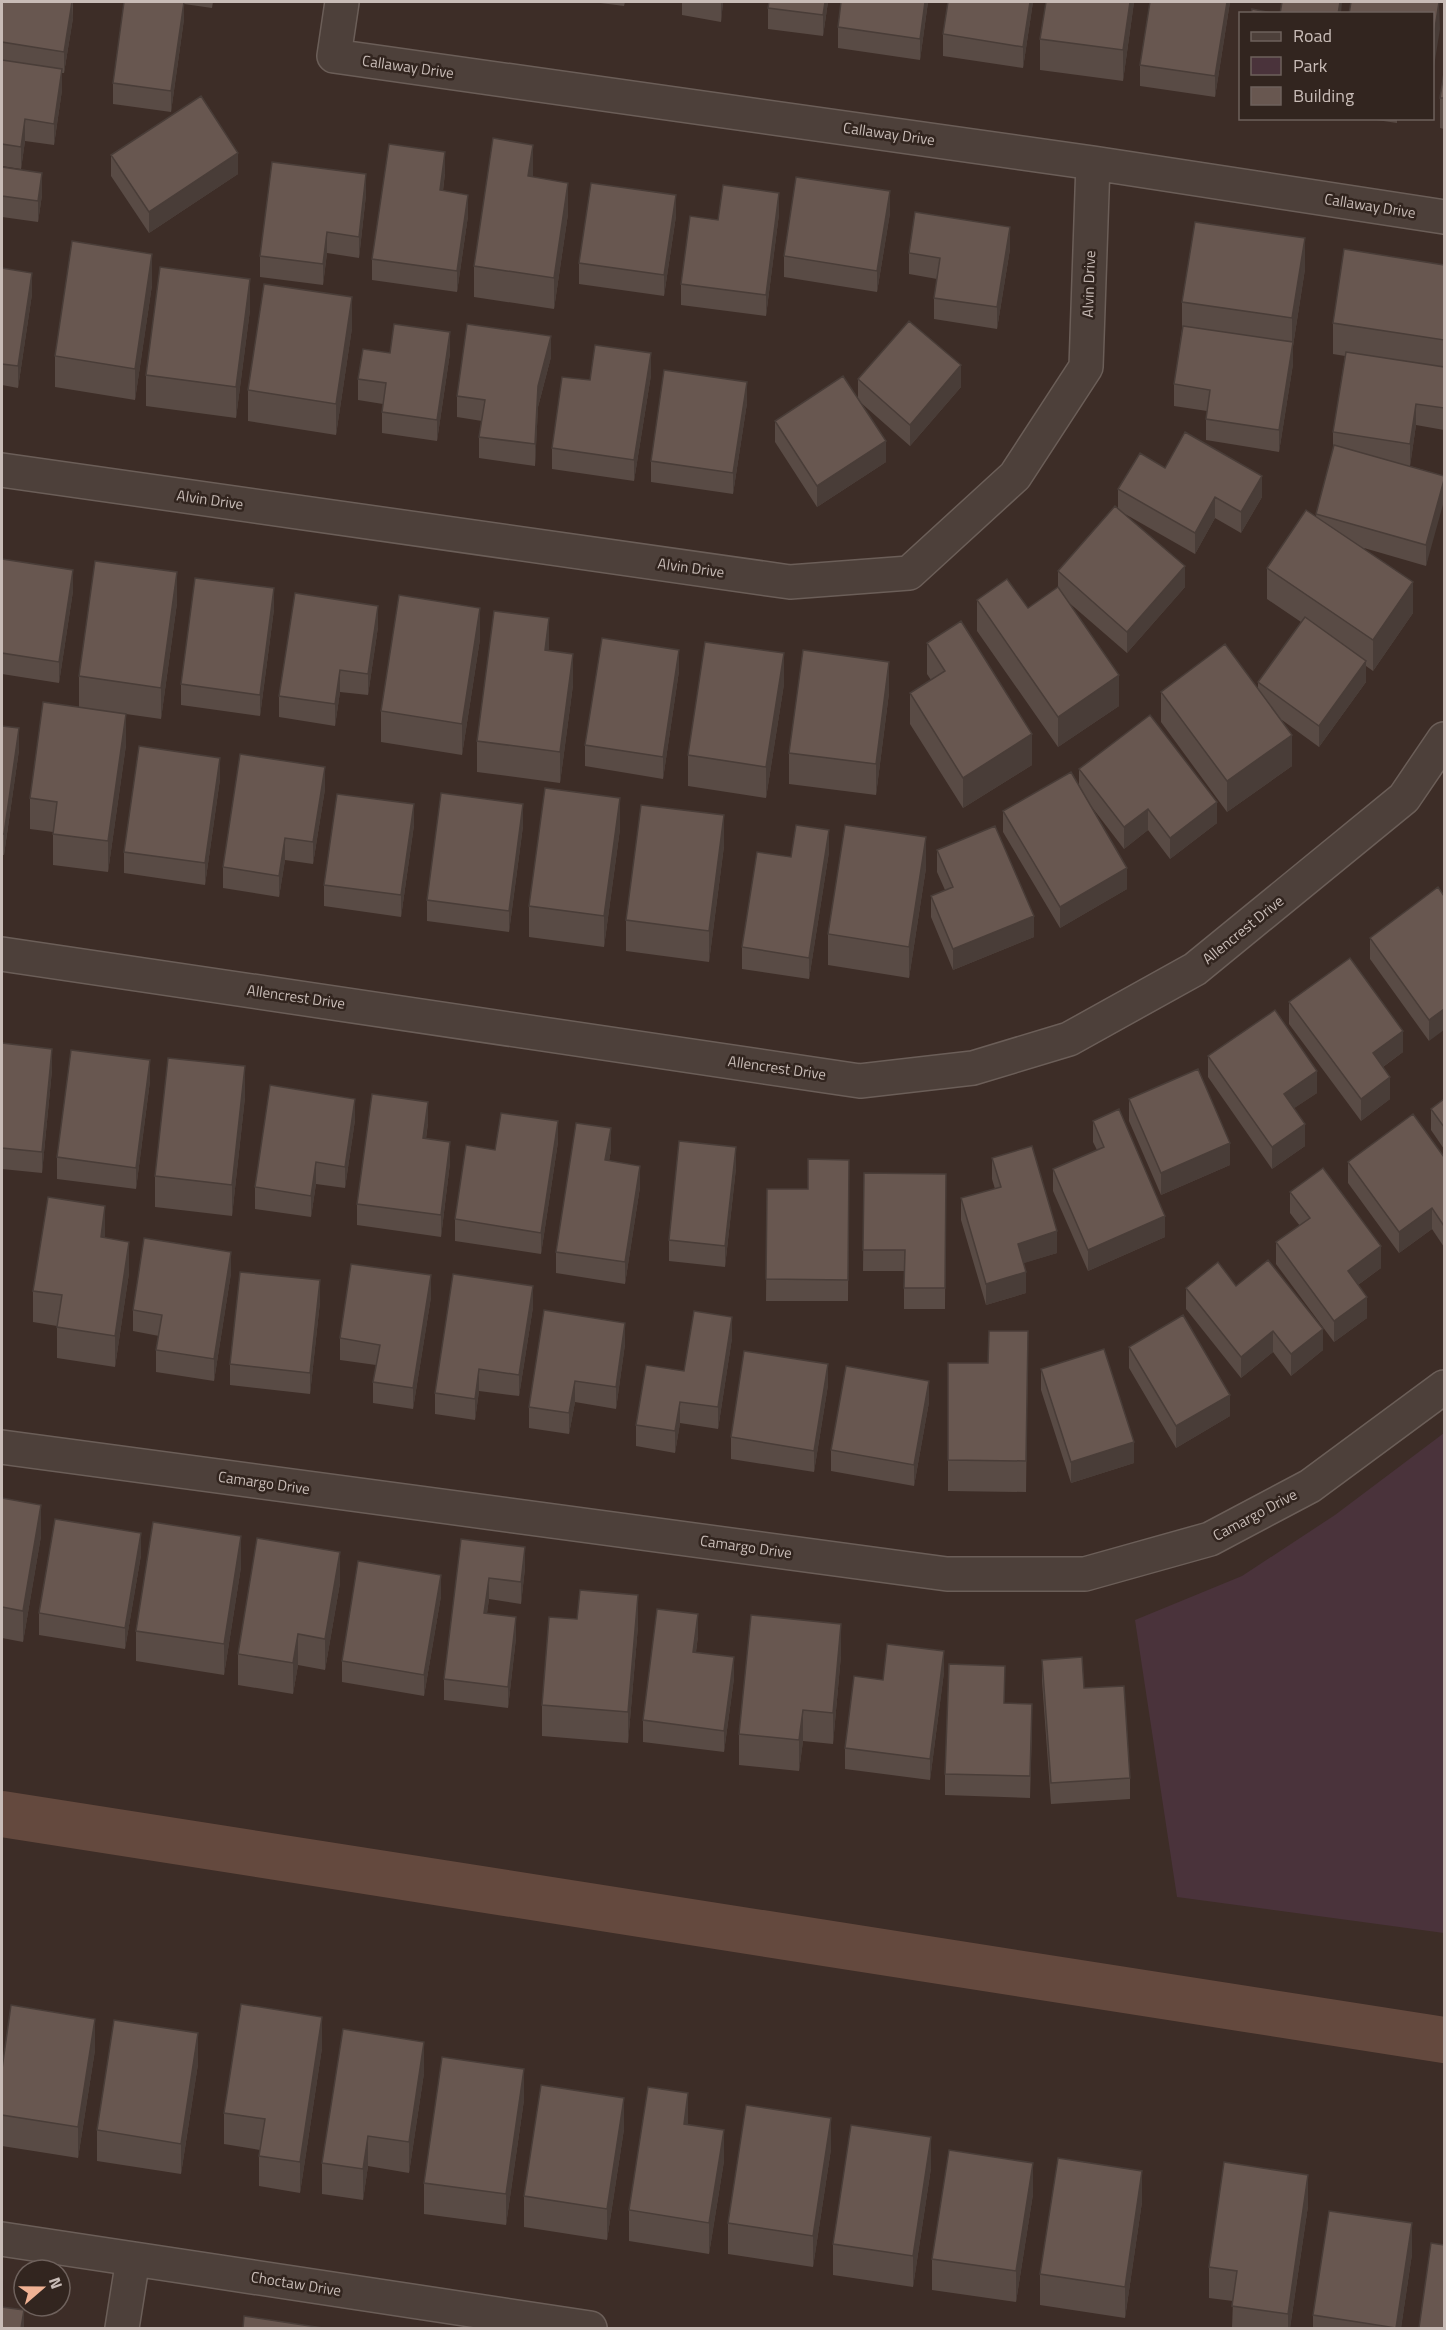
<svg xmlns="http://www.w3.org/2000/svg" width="1446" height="2330" viewBox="0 0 1446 2330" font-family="'Titillium Web',sans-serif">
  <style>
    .green { fill: #4a333b }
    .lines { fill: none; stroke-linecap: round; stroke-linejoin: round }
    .canal { stroke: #64493e; stroke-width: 46 }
    .minor-casing { stroke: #6b5e58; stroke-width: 36 }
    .minor { stroke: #4d403a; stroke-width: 33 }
    .wall { fill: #594b45 }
    .shaded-wall { fill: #493d38 }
    .building { fill: #685750; stroke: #493d38; stroke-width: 1.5 }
    .labels { text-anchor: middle; stroke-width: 5; stroke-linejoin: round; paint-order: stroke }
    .street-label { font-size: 15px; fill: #c8bcb7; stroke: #32251f }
  </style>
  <rect width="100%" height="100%" fill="#3d2d27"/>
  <path class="green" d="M1444,1433V1933L1177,1897L1135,1620L1242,1576L1335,1515Z"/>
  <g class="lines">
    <path class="canal" d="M2,1814L1444,2040"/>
    <g class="minor-casing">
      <path id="minor" d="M342,2L334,56L1093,163L1444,217
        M2,470L790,582L909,573L1015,476L1086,367L1093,163
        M2,954L860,1081L973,1068L1069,1039L1195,969L1404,798L1444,739
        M2,1447L947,1574H1085L1210,1539L1310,1486L1444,1387
        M2,2239L590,2328
        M122,2328L133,2259"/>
    </g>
    <use href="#minor" class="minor"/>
  </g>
  <path class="wall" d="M2,2H73V18L64,73H62V90L54,145L25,141L21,169L2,166Z
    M124,2H213L212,8L184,4V19L171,112L113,104V83Z
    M593,2H625L624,6Z
    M682,2H723L721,22L682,15Z
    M828,2L823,36L768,29V8Z
    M928,2L920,60L838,48V27Z
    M948,2H1033L1023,68L943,56V34Z
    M1046,2H1134L1123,81L1040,70V39Z
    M1150,2H1230L1215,97L1140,86V65Z
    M1440,98H1444V129L1440,128Z
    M1363,118H1397V123Z
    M111,155L238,174L149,233L111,176Z
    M2,167L42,195L38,222L2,217Z
    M445,173L443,191L468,216L457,292L372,280V259Z
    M533,177L568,214L554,309L474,297V266Z
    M366,195L359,258L327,253L323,285L260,277V256Z
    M890,213L877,292L784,277V256Z
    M779,214L766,316L681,305V284L718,220Z
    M676,216L664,296L579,284V263Z
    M1010,249L997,329L934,319V298L937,279L909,274V253Z
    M1444,265V430L1416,425L1410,466L1444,476L1426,566L1364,548L1413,613L1373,671L1366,666V682L1319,747L1282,720L1292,766L1227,812L1161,722V692L1258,688V682L1301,622L1267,599V568L1316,516L1333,449V432L1345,356L1333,354V323Z
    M2,268L32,294L18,388L2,385Z
    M1305,269L1293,346V364L1279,452L1206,440V419L1207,411L1174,406V384L1182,329V302Z
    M152,285L135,400L55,387V356Z
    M250,310L236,418L146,406V375Z
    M352,328L336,435L248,421V390Z
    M390,353H450L437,441L382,433V412L383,404L358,400V379Z
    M551,357L538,407L535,466L479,458V437L482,421L457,417V396Z
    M651,375L634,481L552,469V448L590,380Z
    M858,379L961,387L910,446L860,402L886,462L817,507L775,442V421L858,399Z
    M747,403L733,494L651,482V461Z
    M1165,468L1262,497L1241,533L1215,518L1195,554L1125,514L1185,587L1127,653L1067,601L1119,706L1058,747L977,631V600L1028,608L1058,587V571L1118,508V489Z
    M2,559L73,591L59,683L2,674Z
    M177,603L161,719L126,714V745L108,872L53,865V832L30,829V798L79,707V676Z
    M274,609L260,716L181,705V684Z
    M378,627L368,695L340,692L335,726L279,717V696Z
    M480,639L462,755L381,742V711Z
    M927,643L1032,765L963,808L910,724V693L931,680L927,674Z
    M549,651L573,685L560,783L477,772V741Z
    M679,671L663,779L585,766V745Z
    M784,684L766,798L688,786V755Z
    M889,693L876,795L789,784V753Z
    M2,726L19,750L4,855H2Z
    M1079,769L1217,823L1170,859L1148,830L1124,849L1091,806L1127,889L1060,928L1003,832V811L1079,786Z
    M220,779L205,885L124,873V852Z
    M325,789L313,864L285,860L279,897L223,888V867Z
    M414,825L401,917L324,906V885Z
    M523,826L509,932L427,921V900Z
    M620,829L604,947L529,937V906Z
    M724,846L709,962L626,951V920Z
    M937,850L1034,937L953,970L931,917V896L945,890L937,872Z
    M829,852L809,979L742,969V947L791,857Z
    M926,868L909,978L828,965V934Z
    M1444,896L1429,1041L1370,959V938Z
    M1289,1002L1403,1052L1383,1067L1390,1099L1361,1121L1289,1024Z
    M2,1043L52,1070L42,1173L2,1169Z
    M1208,1056L1317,1093L1294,1108L1305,1146L1272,1169L1208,1077Z
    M150,1081L136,1189L57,1179V1157Z
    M245,1097L232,1216L155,1207V1176Z
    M1129,1099L1230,1165L1161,1195L1129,1121Z
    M1444,1099V1149L1431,1130V1109Z
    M355,1120L345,1188L316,1184L311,1217L255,1209V1187Z
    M1093,1121L1165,1237L1088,1271L1053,1191V1169L1097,1150L1093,1142Z
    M428,1123L426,1139L450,1163L441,1237L357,1225V1204Z
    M558,1142L541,1254L455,1241V1219L495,1150Z
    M611,1150L609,1161L640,1187L625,1284L556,1273V1252Z
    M1444,1157V1247L1432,1229L1399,1253L1348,1183V1162Z
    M992,1158L1057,1253L1023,1263L1026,1293L986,1305L961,1220V1198L995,1189L992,1179Z
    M849,1160L848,1301H766L767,1189H808Z
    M736,1168L725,1267L669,1261V1240Z
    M864,1173L946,1174L945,1309H904V1271H863Z
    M1290,1192L1381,1268L1358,1285L1367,1318L1334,1342L1276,1264V1242L1300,1226L1290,1213Z
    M105,1238L129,1273L115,1367L57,1358V1326L33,1322V1291Z
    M231,1273L214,1381L156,1372V1350L159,1336L133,1331V1310Z
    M1236,1286L1323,1350L1291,1376L1273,1352L1241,1378L1186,1309V1288Z
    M431,1297L413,1409L373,1403V1382L376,1365L340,1360V1338Z
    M320,1302L310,1394L230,1385V1364Z
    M533,1307L519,1396L479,1391L475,1420L435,1414V1393Z
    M1028,1331L1026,1492L948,1491V1363H988Z
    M732,1338L718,1429L680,1423L675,1453L636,1446V1425L684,1371Z
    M625,1344L616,1409L575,1402L569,1434L529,1428V1407Z
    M1129,1347L1230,1416L1176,1448L1129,1368Z
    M1041,1369L1134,1463L1071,1483L1041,1390Z
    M828,1385L814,1472L731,1459V1437Z
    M929,1402L914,1486L831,1471V1450Z
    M2,1498L41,1536L23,1642L2,1638Z
    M461,1539L525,1568L521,1604L489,1599L487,1613L516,1638L508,1708L444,1700V1679Z
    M141,1555L125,1649L39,1635V1613Z
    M241,1567L224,1675L136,1661V1631Z
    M340,1583L325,1670L298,1665L293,1694L238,1685V1654Z
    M441,1596L424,1696L342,1682V1661Z
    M638,1626L628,1743L542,1736V1705Z
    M698,1636L696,1652L734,1678L724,1752L643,1742V1720Z
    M841,1655L833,1744L803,1741L799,1771L739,1765V1734Z
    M1042,1660L1130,1778V1799L1051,1804L1042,1681Z
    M944,1672L930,1780L845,1769V1748L883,1680Z
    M1005,1703L1032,1725L1030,1798L945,1795V1774Z
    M322,2048L300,2193L259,2186V2156L260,2150L224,2144V2113Z
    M95,2050L78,2158L2,2146V2069Z
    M198,2064L181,2174L97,2161V2130Z
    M424,2073L409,2173L368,2166L363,2200L322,2194V2163Z
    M524,2100L506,2225L424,2214V2183Z
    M688,2125L724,2161L709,2254L629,2241V2210Z
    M624,2129L607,2240L524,2227V2196Z
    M831,2149L813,2267L728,2254V2223Z
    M931,2168L913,2287L833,2275V2244Z
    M1033,2194L1016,2302L932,2290V2259Z
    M1142,2202L1125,2318L1040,2305V2274Z
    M1308,2206L1290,2328H1232L1233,2301L1209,2298V2267Z
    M1412,2254L1401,2328H1313V2315Z"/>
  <path class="shaded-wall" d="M72,2L73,18L64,73V52Z
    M184,2V19L171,112V91Z
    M721,2H723L721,22Z
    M825,2H828L823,36V15Z
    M925,2H928L920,60V39Z
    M1030,2H1033L1023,68V47Z
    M1130,2H1134L1123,81V50Z
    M1227,2H1230L1215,97V76Z
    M1340,2H1342L1341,14H1338Z
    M1439,2L1440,29L1432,79V48Z
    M62,69V90L54,145V124Z
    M25,119V141L21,169V147Z
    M533,145V176L528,207V176Z
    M445,152V173L440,212V190Z
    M238,153V174L149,233V212Z
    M42,173V195L38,222V201Z
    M366,174V195L359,258V237Z
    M568,183V214L554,309V278Z
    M890,191V213L877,292V271Z
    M779,193V214L766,316V295Z
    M468,195V216L457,292V271Z
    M676,195V216L664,296V275Z
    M1010,227V249L997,329V307Z
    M327,232V253L323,285V264Z
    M1305,238V269L1293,346V364L1279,452V430L1292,346V318Z
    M152,254V285L135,400V369Z
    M32,273V294L18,388V366Z
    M250,279V310L236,418V387Z
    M352,297V328L336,435V404Z
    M450,332V353L437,441V420Z
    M551,336V357L538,407L535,466V444L538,386Z
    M651,353V375L634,481V460Z
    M961,365V387L910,446V425Z
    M747,382V403L733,494V473Z
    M1416,404V425L1410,466V444Z
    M886,441V462L817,507V486Z
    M1262,476V497L1241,533V512Z
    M1444,480V501L1426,566V545Z
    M1215,497V518L1195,554V533Z
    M1185,566V587L1127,653V632Z
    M73,570V591L59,683V662Z
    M177,572V603L161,719V688Z
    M1413,582V613L1373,671V640Z
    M274,588V609L260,716V695Z
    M378,606V627L368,695V674Z
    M480,608V639L462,755V724Z
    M549,618V649L545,681V650Z
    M679,650V671L663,779V757Z
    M784,653V684L766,798V767Z
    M573,654V685L560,783V752Z
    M1366,661V682L1319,747V726Z
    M889,662V693L876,795V764Z
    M340,670V692L335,726V704Z
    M1119,675V706L1058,747V717Z
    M126,714V745L108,872V841Z
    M19,728V750L4,855V834Z
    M1032,734V765L963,808V778Z
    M1292,735V766L1227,812V781Z
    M220,758V779L205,885V863Z
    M325,767V789L313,864V842Z
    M620,798V829L604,947V916Z
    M1217,802V823L1170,859V838Z
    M414,804V825L401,917V895Z
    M523,804V826L509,932V911Z
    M1148,809V830L1124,849V827Z
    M724,815V846L709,962V931Z
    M829,830V852L809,979V958Z
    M926,837V868L909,978V947Z
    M285,838V860L279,897V876Z
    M1127,868V889L1060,928V907Z
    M1034,916V937L953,970V949Z
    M1444,1009V1030L1429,1041V1020Z
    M1403,1031V1052L1373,1074V1053Z
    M52,1049V1070L42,1173V1152Z
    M150,1060V1081L136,1189V1168Z
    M245,1066V1097L232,1216V1185Z
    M1317,1071V1093L1284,1115V1094Z
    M1390,1077V1099L1361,1121V1099Z
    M355,1099V1120L345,1188V1167Z
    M428,1102V1123L423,1159V1138Z
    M558,1121V1142L541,1254V1233Z
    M1305,1124V1146L1272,1169V1147Z
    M611,1128V1150L605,1182V1160Z
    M450,1142V1163L441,1237V1215Z
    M1230,1143V1165L1161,1195V1173Z
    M736,1147V1168L725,1267V1246Z
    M316,1162V1184L311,1217V1196Z
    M640,1166V1187L625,1284V1262Z
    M105,1206V1237L101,1268V1237Z
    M1432,1208V1229L1399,1253V1232Z
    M1165,1216V1237L1088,1271V1250Z
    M1057,1231V1253L1018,1265V1244Z
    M129,1242V1273L115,1367V1336Z
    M1381,1246V1268L1348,1292V1271Z
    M231,1252V1273L214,1381V1359Z
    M1026,1272V1293L986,1305V1284Z
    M431,1275V1297L413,1409V1388Z
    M320,1280V1302L310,1394V1373Z
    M533,1286V1307L519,1396V1375Z
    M1367,1297V1318L1334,1342V1321Z
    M732,1317V1338L718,1429V1407Z
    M625,1323V1344L616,1409V1387Z
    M1323,1329V1350L1291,1376V1354Z
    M1273,1331V1352L1241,1378V1357Z
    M828,1364V1385L814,1472V1451Z
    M479,1369V1391L475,1420V1399Z
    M575,1381V1402L569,1434V1413Z
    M929,1381V1402L914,1486V1465Z
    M1230,1395V1416L1176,1448V1426Z
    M680,1402V1423L675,1453V1431Z
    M1134,1442V1463L1071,1483V1462Z
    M41,1505V1536L23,1642V1611Z
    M141,1533V1555L125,1649V1628Z
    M241,1536V1567L224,1675V1644Z
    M525,1547V1568L521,1604V1582Z
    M340,1552V1583L325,1670V1639Z
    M441,1575V1596L424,1696V1675Z
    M489,1578V1599L484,1634V1613Z
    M638,1595V1626L628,1743V1712Z
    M698,1614V1636L693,1673V1652Z
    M516,1617V1638L508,1708V1687Z
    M841,1624V1655L833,1744V1713Z
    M298,1634V1665L293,1694V1663Z
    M944,1651V1672L930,1780V1759Z
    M734,1657V1678L724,1752V1731Z
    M803,1710V1741L799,1771V1740Z
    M322,2017V2048L300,2193V2162Z
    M95,2019V2050L78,2158V2127Z
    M198,2033V2064L181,2174V2144Z
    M424,2042V2073L409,2173V2142Z
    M524,2069V2100L506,2225V2194Z
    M688,2093V2124L684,2155V2124Z
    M624,2098V2129L607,2240V2209Z
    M831,2118V2149L813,2267V2236Z
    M724,2130V2161L709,2254V2223Z
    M368,2136V2166L363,2200V2169Z
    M931,2137V2168L913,2287V2256Z
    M1033,2163V2194L1016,2302V2271Z
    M1142,2171V2202L1125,2318V2287Z
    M1308,2175V2206L1290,2328H1288V2314Z
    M1412,2223V2254L1401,2328H1396Z
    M24,2310V2328H21Z"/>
  <path class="building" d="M2,2H72L64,52L2,42Z
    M124,2H184L171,91L113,83Z
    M769,2H825L823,15L768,8Z
    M841,2H925L920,39L838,27Z
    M948,2H1030L1023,47L943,34Z
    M1046,2H1130L1123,50L1040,39Z
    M1150,2H1227L1215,76L1140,65Z
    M1282,2H1340L1338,14H1280Z
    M1351,2H1439L1432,48V14H1349Z
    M1252,9L1277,14H1251Z
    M2,60L62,69L54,124L25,119L21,147L2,144Z
    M1444,73V98H1440Z
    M201,96L238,153L149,212L111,155Z
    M493,138L533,145L528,176L568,183L554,278L474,266Z
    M389,144L445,152L440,190L468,195L457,271L372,259Z
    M272,162L366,174L359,237L327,232L323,264L260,256Z
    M2,167L42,173L38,201L2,196Z
    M796,177L890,191L877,271L784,256Z
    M591,183L676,195L664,275L579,263Z
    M723,185L779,193L766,295L681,284L690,216L718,220Z
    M915,212L1010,227L997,307L934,298L940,258L909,253Z
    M1195,222L1305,238L1292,318L1182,302Z
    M72,241L152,254L135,369L55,356Z
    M1344,249L1444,265V340L1333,323Z
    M160,267L250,279L236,387L146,375Z
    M2,268L32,273L18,366L2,364Z
    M264,284L352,297L336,404L248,390Z
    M909,321L961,365L910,425L858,379Z
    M394,324L450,332L437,420L382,412L386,383L358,379L363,349L390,353Z
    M467,324L551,336L538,386L535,444L479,437L485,400L457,396Z
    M1183,326L1293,342L1279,430L1206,419L1210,390L1174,384Z
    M595,345L651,353L634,460L552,448L562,377L590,380Z
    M1346,352L1444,367V408L1416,404L1410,444L1333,432Z
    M664,370L747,382L733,473L651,461Z
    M843,376L886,441L817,486L775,421Z
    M1185,432L1262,476L1241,512L1215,497L1195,533L1118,489L1140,453L1165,468Z
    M1334,445L1444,476V480L1426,545L1316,514Z
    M1115,506L1185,566L1127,632L1058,571Z
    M1306,510L1413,582L1373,640L1267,568Z
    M2,559L73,570L59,662L2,653Z
    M95,561L177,572L161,688L79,676Z
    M195,578L274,588L260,695L181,684Z
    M1007,579L1028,608L1058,587L1119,675L1058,717L977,600Z
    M295,593L378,606L368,674L340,670L335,704L279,696Z
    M399,595L480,608L462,724L381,711Z
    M494,611L549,618L545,650L573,654L560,752L477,741Z
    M1305,617L1366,661L1319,726L1258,682Z
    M961,621L1032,734L963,778L910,693L945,671L927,643Z
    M602,638L679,650L663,757L585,745Z
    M705,642L784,653L766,767L688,755Z
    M1225,644L1292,735L1227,781L1161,692Z
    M803,650L889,662L876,764L789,753Z
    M43,702L126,714L108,841L53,834L57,802L30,798Z
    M1150,715L1217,802L1170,838L1148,809L1124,827L1079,769Z
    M2,726L19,728L4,834H2Z
    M139,746L220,758L205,863L124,852Z
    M240,754L325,767L313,842L285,838L279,876L223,867Z
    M1071,772L1127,868L1060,907L1003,811Z
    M545,788L620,798L604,916L529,906Z
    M441,793L523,804L509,911L427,900Z
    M337,794L414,804L401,895L324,885Z
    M641,805L724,815L709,931L626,920Z
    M796,825L829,830L809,958L742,947L757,852L791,857Z
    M845,825L926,837L909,947L828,934Z
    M995,826L1034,916L953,949L931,896L953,887L937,850Z
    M1438,887L1444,896V1009L1429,1020L1370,938Z
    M1350,958L1403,1031L1373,1053L1390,1077L1361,1099L1289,1002Z
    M1275,1010L1317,1071L1284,1094L1305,1124L1272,1147L1208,1056Z
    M2,1043L52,1049L42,1152L2,1148Z
    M71,1050L150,1060L136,1168L57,1157Z
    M168,1058L245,1066L232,1185L155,1176Z
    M1198,1069L1230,1143L1161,1173L1129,1099Z
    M270,1085L355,1099L345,1167L316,1162L311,1196L255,1187Z
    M372,1094L428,1102L423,1138L450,1142L441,1215L357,1204Z
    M1444,1099V1127L1431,1109Z
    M1119,1109L1165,1216L1088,1250L1053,1169L1104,1147L1093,1121Z
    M501,1113L558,1121L541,1233L455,1219L466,1145L495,1150Z
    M1413,1114L1444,1157V1226L1432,1208L1399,1232L1348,1162Z
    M576,1123L611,1128L605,1160L640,1166L625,1262L556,1252Z
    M679,1141L736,1147L725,1246L669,1240Z
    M1032,1146L1057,1231L1018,1244L1026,1272L986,1284L961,1198L1001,1187L992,1158Z
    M808,1159L849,1160L848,1280L766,1279L767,1189H808Z
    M1323,1168L1381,1246L1348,1271L1367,1297L1334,1321L1276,1242L1310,1218L1290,1192Z
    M864,1173L946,1174L945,1288H904L905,1250H863Z
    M48,1197L105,1206L101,1237L129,1242L115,1336L57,1327L62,1295L33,1291Z
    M144,1238L231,1252L214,1359L156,1350L162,1315L133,1310Z
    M1268,1260L1323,1329L1291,1354L1273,1331L1241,1357L1186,1288L1218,1262L1236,1286Z
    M351,1264L431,1275L413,1388L373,1382L380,1345L340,1338Z
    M240,1272L320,1280L310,1373L230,1364Z
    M453,1274L533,1286L519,1375L479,1369L475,1399L435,1393Z
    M544,1310L625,1323L616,1387L575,1381L569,1413L529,1407Z
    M694,1311L732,1317L718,1407L680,1402L675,1431L636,1425L646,1365L684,1371Z
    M1183,1315L1230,1395L1176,1426L1129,1347Z
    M989,1331H1028L1026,1461L948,1460V1363H988Z
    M1104,1349L1134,1442L1071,1462L1041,1369Z
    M744,1351L828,1364L814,1451L731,1437Z
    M846,1366L929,1381L914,1465L831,1450Z
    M2,1498L41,1505L23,1611L2,1607Z
    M55,1519L141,1533L125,1628L39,1613Z
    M153,1522L241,1536L224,1644L136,1631Z
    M257,1538L340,1552L325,1639L298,1634L293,1663L238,1654Z
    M461,1539L525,1547L521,1582L489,1578L484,1613L516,1617L508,1687L444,1679Z
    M358,1561L441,1575L424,1675L342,1661Z
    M580,1590L638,1595L628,1712L542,1705L549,1617L577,1619Z
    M657,1609L698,1614L693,1652L734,1657L724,1731L643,1720Z
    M751,1615L841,1624L833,1713L803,1710L799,1740L739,1734Z
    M887,1644L944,1651L930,1759L845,1748L854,1676L883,1680Z
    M1082,1657L1084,1688L1124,1686L1130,1778L1051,1783L1042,1660Z
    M949,1664L1005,1666L1004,1703L1032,1704L1030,1776L945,1774Z
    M241,2004L322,2017L300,2162L259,2156L265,2119L224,2113Z
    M11,2005L95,2019L78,2127L2,2115V2069Z
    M114,2020L198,2033L181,2144L97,2130Z
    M343,2029L424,2042L409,2142L368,2136L363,2169L322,2163Z
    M442,2057L524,2069L506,2194L424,2183Z
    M541,2085L624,2098L607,2209L524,2196Z
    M648,2087L688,2093L684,2124L724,2130L709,2223L629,2210Z
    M746,2105L831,2118L813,2236L728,2223Z
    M851,2125L931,2137L913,2256L833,2244Z
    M949,2150L1033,2163L1016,2271L932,2259Z
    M1058,2158L1142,2171L1125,2287L1040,2274Z
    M1224,2162L1308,2175L1288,2314L1232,2306L1237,2271L1209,2267Z
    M1329,2211L1412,2223L1396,2328L1313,2315Z
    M1431,2243L1444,2245V2328H1419Z
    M2,2307L24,2310L21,2328H2Z
    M244,2316L323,2328H243Z"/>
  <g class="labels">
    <g class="street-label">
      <text transform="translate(408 67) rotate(8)" y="5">Callaway Drive</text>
      <text transform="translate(889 134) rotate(8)" y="5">Callaway Drive</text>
      <text transform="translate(1370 206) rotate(9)" y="5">Callaway Drive</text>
      <text transform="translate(1089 284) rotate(-88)" y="5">Alvin Drive</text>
      <text transform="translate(210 500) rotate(8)" y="5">Alvin Drive</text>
      <text transform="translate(691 568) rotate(8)" y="5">Alvin Drive</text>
      <text transform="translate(1243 930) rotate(-39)" y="5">Allencrest Drive</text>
      <text transform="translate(296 997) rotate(8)" y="5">Allencrest Drive</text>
      <text transform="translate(777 1068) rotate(8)" y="5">Allencrest Drive</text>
      <text transform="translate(264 1483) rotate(8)" y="5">Camargo Drive</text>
      <text transform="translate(1255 1515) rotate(-28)" y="5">Camargo Drive</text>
      <text transform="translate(746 1547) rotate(8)" y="5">Camargo Drive</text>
      <text transform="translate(296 2284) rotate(9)" y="5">Choctaw Drive</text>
    </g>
  </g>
  <rect width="1446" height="2330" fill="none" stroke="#c8bcb7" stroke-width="6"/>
  <rect x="1239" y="12" width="195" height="108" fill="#32251f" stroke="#6e615c" stroke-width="1.5"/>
  <rect x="1251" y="32" width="30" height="9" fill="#4d403a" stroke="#6e615c" stroke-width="1.5"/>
  <text x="1293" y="42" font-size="18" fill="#c8bcb7">Road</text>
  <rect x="1251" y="57" width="30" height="18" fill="#4a333b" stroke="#6e615c" stroke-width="1.5"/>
  <text x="1293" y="72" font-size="18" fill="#c8bcb7">Park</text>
  <rect x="1251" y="87" width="30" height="18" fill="#685750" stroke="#6e615c" stroke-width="1.5"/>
  <text x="1293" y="102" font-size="18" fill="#c8bcb7">Building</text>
  <g transform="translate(42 2288) rotate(70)"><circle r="28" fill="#32251f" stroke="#6e615c" stroke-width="1.5"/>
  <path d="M0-4.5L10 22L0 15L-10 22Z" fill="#f0b294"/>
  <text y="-9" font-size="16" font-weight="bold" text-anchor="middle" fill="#c8bcb7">N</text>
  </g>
</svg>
